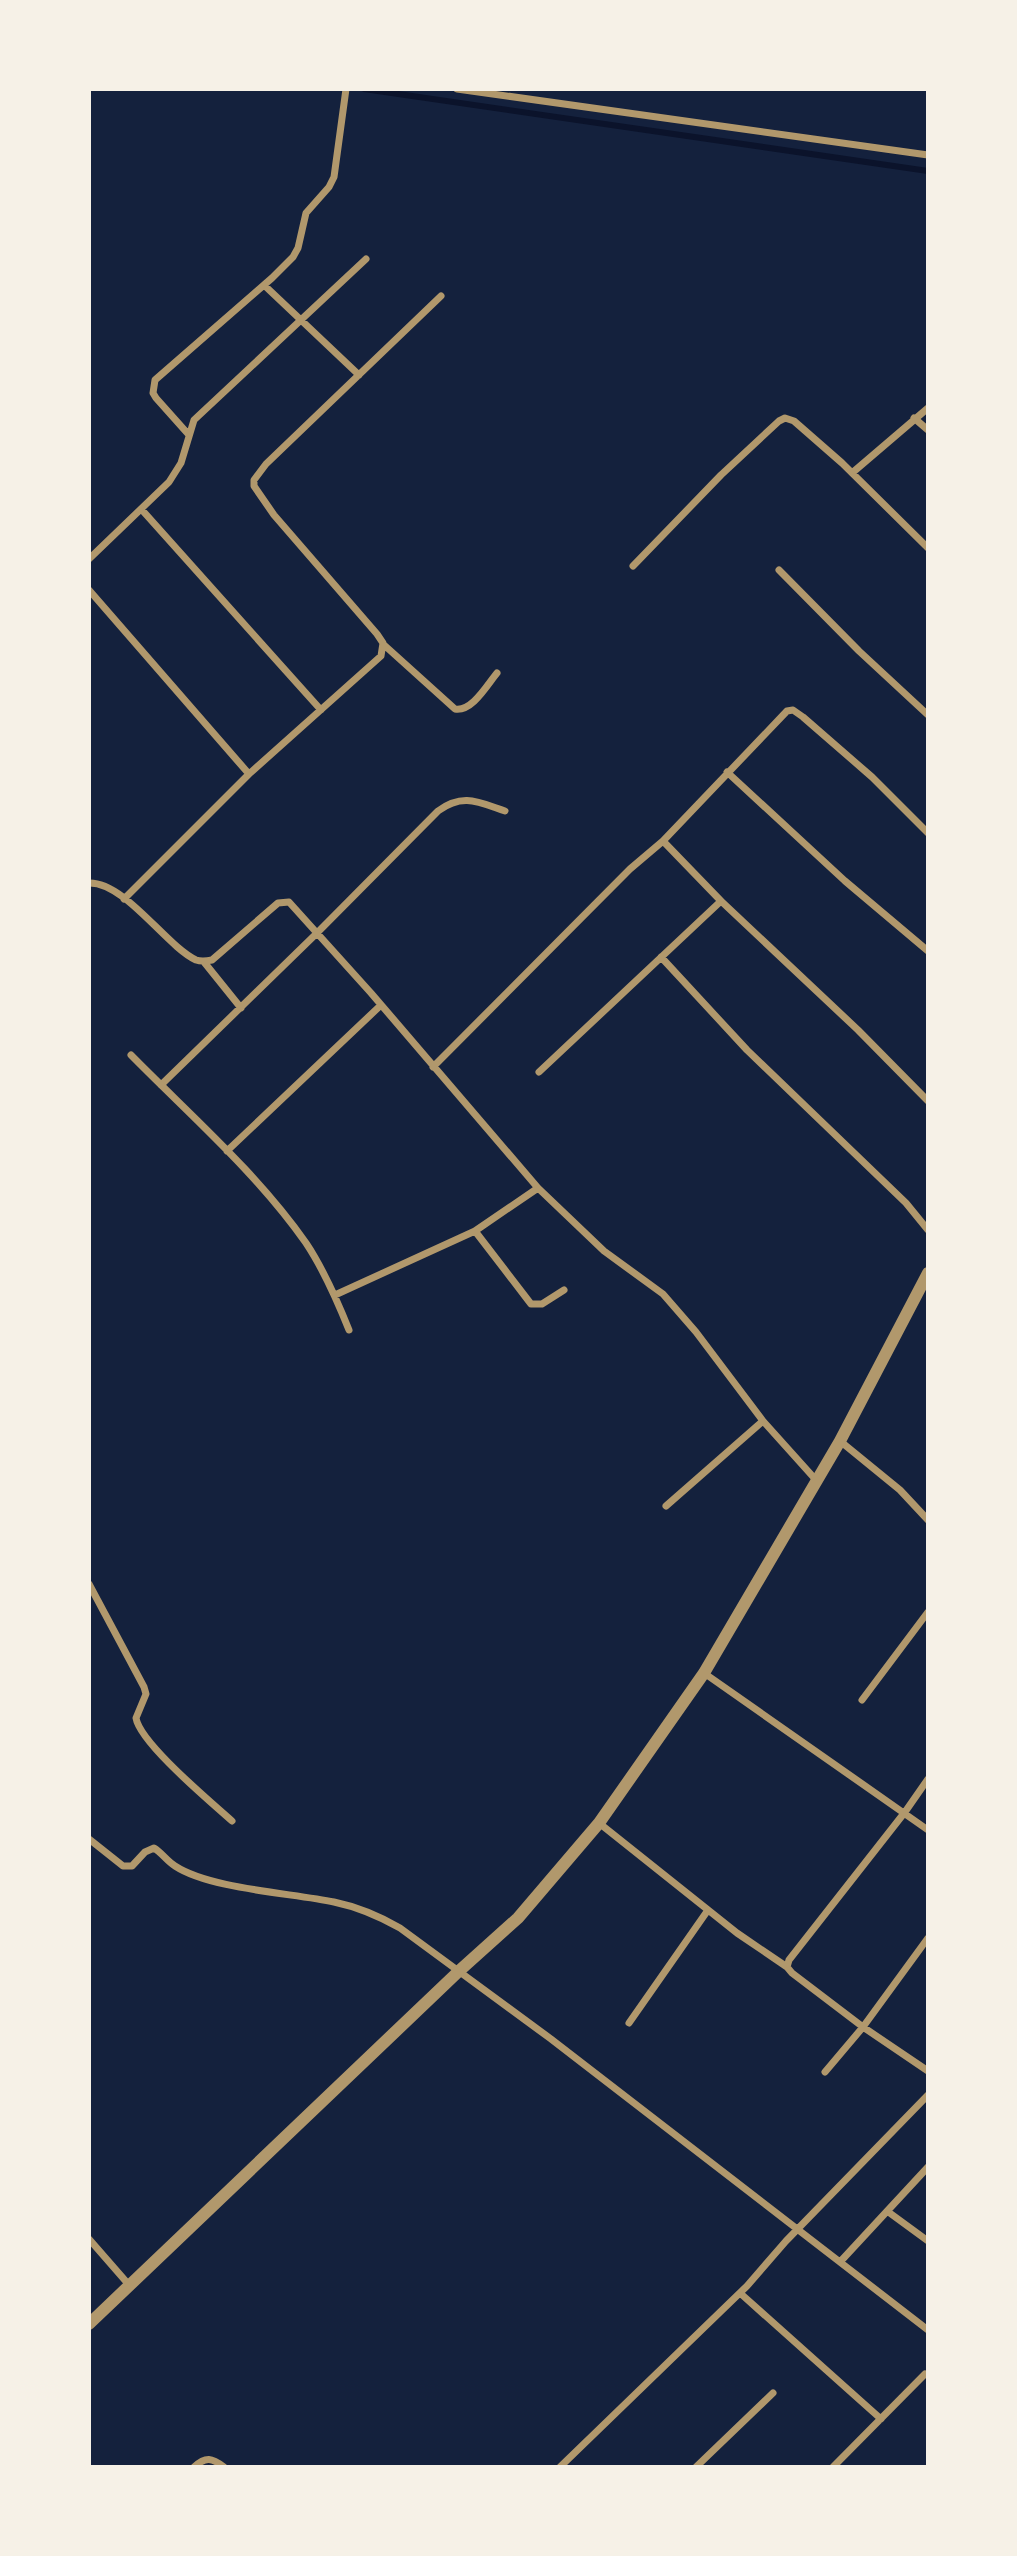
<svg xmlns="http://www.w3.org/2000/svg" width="1017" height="2556" viewBox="0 0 1017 2556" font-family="Ubuntu,sans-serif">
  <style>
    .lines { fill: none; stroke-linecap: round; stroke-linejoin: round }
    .stream { stroke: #0b132b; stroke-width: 6 }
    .minor { stroke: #b1986c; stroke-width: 7 }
    .tertiary { stroke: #b1986c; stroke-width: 12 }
  </style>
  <rect width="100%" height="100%" fill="#14213d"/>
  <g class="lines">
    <path class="stream" d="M364,89L928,171"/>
    <path class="minor" d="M457,89L928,155
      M264,285L359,375
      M914,418L928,430
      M189,435L156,398L153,393L155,380L272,278L293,257L298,248L306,213L329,187L334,177L346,89
      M852,473L928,408
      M142,510L321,710
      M89,559L169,482L181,463L194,420L366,259
      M633,566L721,475L779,421L785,418L794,421L842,463L928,548
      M779,570L859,651L928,715
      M89,590L249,774
      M383,644L455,709C472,712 487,685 497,673
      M727,772L845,881L928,951
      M663,841L721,901L858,1030L928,1101
      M89,883C125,882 166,946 196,960C202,962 207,961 212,960L278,903L289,902L371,993L538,1188L604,1251L663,1294L696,1332L763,1421L816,1480
      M124,899L249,774L381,656L383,643L377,634L274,515L254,486V480L266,464L441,296
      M661,957L747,1050L906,1203L928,1230
      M204,962L241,1008
      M131,1055C190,1115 257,1173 306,1243C324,1270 337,1300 349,1330
      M433,1067L630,869L663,841L787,711L793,710L803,717L872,777L928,833
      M539,1072L721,901
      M161,1085L316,934L438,811C463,793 478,802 505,811
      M227,1151L381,1005
      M475,1231L531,1304H542L564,1290
      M335,1295L475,1231L538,1188
      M840,1441L900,1490L928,1520
      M666,1506L763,1421
      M89,1584L144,1687L146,1694L136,1718C140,1743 211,1802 232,1821
      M704,1673L928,1830
      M862,1700L928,1612
      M928,1779L905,1812L789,1960L787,1967L792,1973L863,2027L928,2071
      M599,1823L737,1933L787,1967
      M89,1839L123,1866H132L145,1852L154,1848C162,1853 167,1861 175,1866C210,1889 291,1893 334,1902C358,1907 379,1916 400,1928L551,2039L928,2330
      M629,2023L708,1910
      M825,2072L863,2027L928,1938
      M887,2211L928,2241
      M89,2239L130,2286
      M840,2262L928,2167
      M740,2293L881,2419
      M194,2467C206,2456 212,2458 224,2467
      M560,2467L747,2286L786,2241L928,2095
      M696,2467L773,2393
      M833,2467L925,2374"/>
    <path class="tertiary" d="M89,2324L459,1971L518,1918L599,1823L704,1673L840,1441L928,1273"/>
  </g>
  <rect width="1017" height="2556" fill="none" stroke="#f6f1e7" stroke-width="182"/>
</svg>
